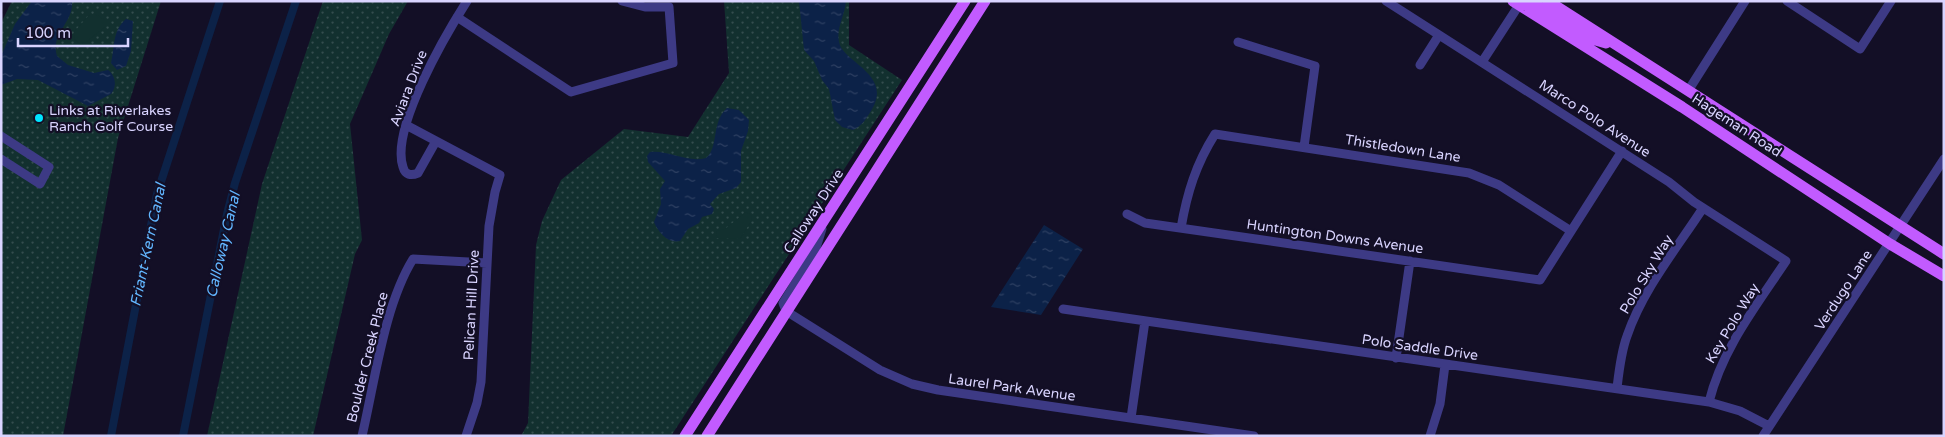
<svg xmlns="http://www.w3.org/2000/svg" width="1945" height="437" viewBox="0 0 1945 437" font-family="'Varela Round',sans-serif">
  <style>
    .grass { fill: url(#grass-dots) }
    .pitch { fill: #12302f }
    .water { fill: url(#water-ripples) }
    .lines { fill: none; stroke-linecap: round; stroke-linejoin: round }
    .canal { stroke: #0c2248; stroke-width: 8 }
    .minor { stroke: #3d3a85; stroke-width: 9 }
    .major { stroke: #c25bff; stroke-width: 11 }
    .poi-dot { fill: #00e5ff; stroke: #130f26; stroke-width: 2 }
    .labels { text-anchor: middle; stroke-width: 4.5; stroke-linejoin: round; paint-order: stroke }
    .street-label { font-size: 14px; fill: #d9d4ff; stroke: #130f26 }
    .poi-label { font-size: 14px; fill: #d9d4ff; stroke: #130f26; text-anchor: start }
    .water-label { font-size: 15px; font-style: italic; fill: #62b6ff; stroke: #130f26 }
  </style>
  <defs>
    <pattern id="grass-dots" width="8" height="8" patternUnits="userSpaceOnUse" patternTransform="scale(1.25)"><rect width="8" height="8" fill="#12302f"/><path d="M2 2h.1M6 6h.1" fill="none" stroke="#344d4e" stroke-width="1.8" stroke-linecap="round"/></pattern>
    <pattern id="water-ripples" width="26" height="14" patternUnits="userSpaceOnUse" patternTransform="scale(1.25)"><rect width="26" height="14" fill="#0c2248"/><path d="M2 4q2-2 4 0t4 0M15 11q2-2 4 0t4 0" fill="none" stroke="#2f4163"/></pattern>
  </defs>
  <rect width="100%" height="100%" fill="#130f26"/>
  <path class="grass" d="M12,1H161L118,138L63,436H1V23Z
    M323,1H408L389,34L350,124L362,240L355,254L313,436H207L262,184Z
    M724,1H849V45L902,80L671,436H521L528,423L536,245L542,221L561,180L624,129L688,137L729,73Z"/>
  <path class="pitch" d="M90,14H95L105,20V27L81,46L74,38L75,31Z
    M746,212L751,215L752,220L740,239L716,238L717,231L725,229Z"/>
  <path class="water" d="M32,1H72C74,23 50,33 57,56L68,65L94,73L108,70C116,76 117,87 111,94L88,106L38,80L17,79L1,85V56L15,24Z
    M799,1H846C845,15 836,28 839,42C843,63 894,74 871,111C865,120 862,126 853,130L842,127L835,120L829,89L822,80L814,61L804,50Z
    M126,19L133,21L131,51L126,66L117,70L111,63C115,47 112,31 126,19Z
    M727,108L739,110L749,120L748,131L741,151V182L736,188L719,194L710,204L714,209L712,214L702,217L699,223L688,229L680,241C668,244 658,232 654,222L661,204L660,189L665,181L648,162L647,156L650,152C669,150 687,163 706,158C719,148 711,122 727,108Z
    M1044,225L1083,249L1041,315L991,307Z"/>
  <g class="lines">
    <path class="canal" d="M111,436L157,194L220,1
      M183,436L227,214L235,183L296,1"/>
    <path class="minor" d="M1386,1L1669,182L1694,202L1786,261C1756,306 1722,349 1709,402
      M1787,1L1860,49L1891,1
      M457,17L571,92L673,63L669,7H645L622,1
      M1238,42L1315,66L1304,147
      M1482,62L1519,5
      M1420,65L1439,35
      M1688,91L1745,1
      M406,125L500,175L495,192L489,226L481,382L477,403L466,436
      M1,136L49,167L40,184L1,159
      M436,141L418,173C411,176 405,175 403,167C390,129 446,34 467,1
      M1127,214L1145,223L1540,280L1622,151
      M1181,228C1187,193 1196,164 1215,134L1469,173L1499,185L1571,231
      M822,229L815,251L783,303L786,311L880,370L912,384L938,390L1254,436
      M1063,309L1709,402L1740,411L1769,426
      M1396,358L1410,261
      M1617,388C1619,371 1621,352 1627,336C1643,289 1677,248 1703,208
      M1131,418L1145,321
      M362,436C375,381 384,306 413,259L487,263
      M1430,436L1440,404L1445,365
      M1763,436L1944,159"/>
    <path class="major" d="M1513,1L1682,107L1890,244L1944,276
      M1548,1L1944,254
      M1519,5L1535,4L1592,39L1606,43
      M685,436L965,1
      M707,436L985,1"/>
  </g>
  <circle class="poi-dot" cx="39" cy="118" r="5"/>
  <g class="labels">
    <g class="street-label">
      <text transform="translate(408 88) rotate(-69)" y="5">Aviara Drive</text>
      <text transform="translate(1595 118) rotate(33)" y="5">Marco Polo Avenue</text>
      <text transform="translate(1737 125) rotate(33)" y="5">Hageman Road</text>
      <text transform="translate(1403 148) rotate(9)" y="5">Thistledown Lane</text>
      <text transform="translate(813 211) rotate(-57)" y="5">Calloway Drive</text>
      <text transform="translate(1335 236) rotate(8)" y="5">Huntington Downs Avenue</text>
      <text transform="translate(1646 274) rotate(-59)" y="5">Polo Sky Way</text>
      <text transform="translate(1843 290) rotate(-57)" y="5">Verdugo Lane</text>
      <text transform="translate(471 305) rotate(-87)" y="5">Pelican Hill Drive</text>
      <text transform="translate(1732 323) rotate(-59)" y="5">Key Polo Way</text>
      <text transform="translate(1420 347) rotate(8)" y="5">Polo Saddle Drive</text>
      <text transform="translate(367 357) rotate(-76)" y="5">Boulder Creek Place</text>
      <text transform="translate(1012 387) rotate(8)" y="5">Laurel Park Avenue</text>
    </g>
    <g class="poi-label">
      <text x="49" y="115">Links at Riverlakes<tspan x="49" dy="16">Ranch Golf Course</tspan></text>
    </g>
    <g class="water-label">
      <text transform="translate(148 245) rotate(-78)" y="5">Friant-Kern Canal</text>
      <text transform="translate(223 245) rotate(-77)" y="5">Calloway Canal</text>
    </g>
  </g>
  <rect width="1945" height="437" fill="none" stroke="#d9d4ff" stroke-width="5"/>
  <path d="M18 38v8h110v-8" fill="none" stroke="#d9d4ff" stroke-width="2.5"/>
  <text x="25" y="38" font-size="15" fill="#d9d4ff" stroke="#130f26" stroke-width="4" paint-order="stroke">100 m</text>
</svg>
